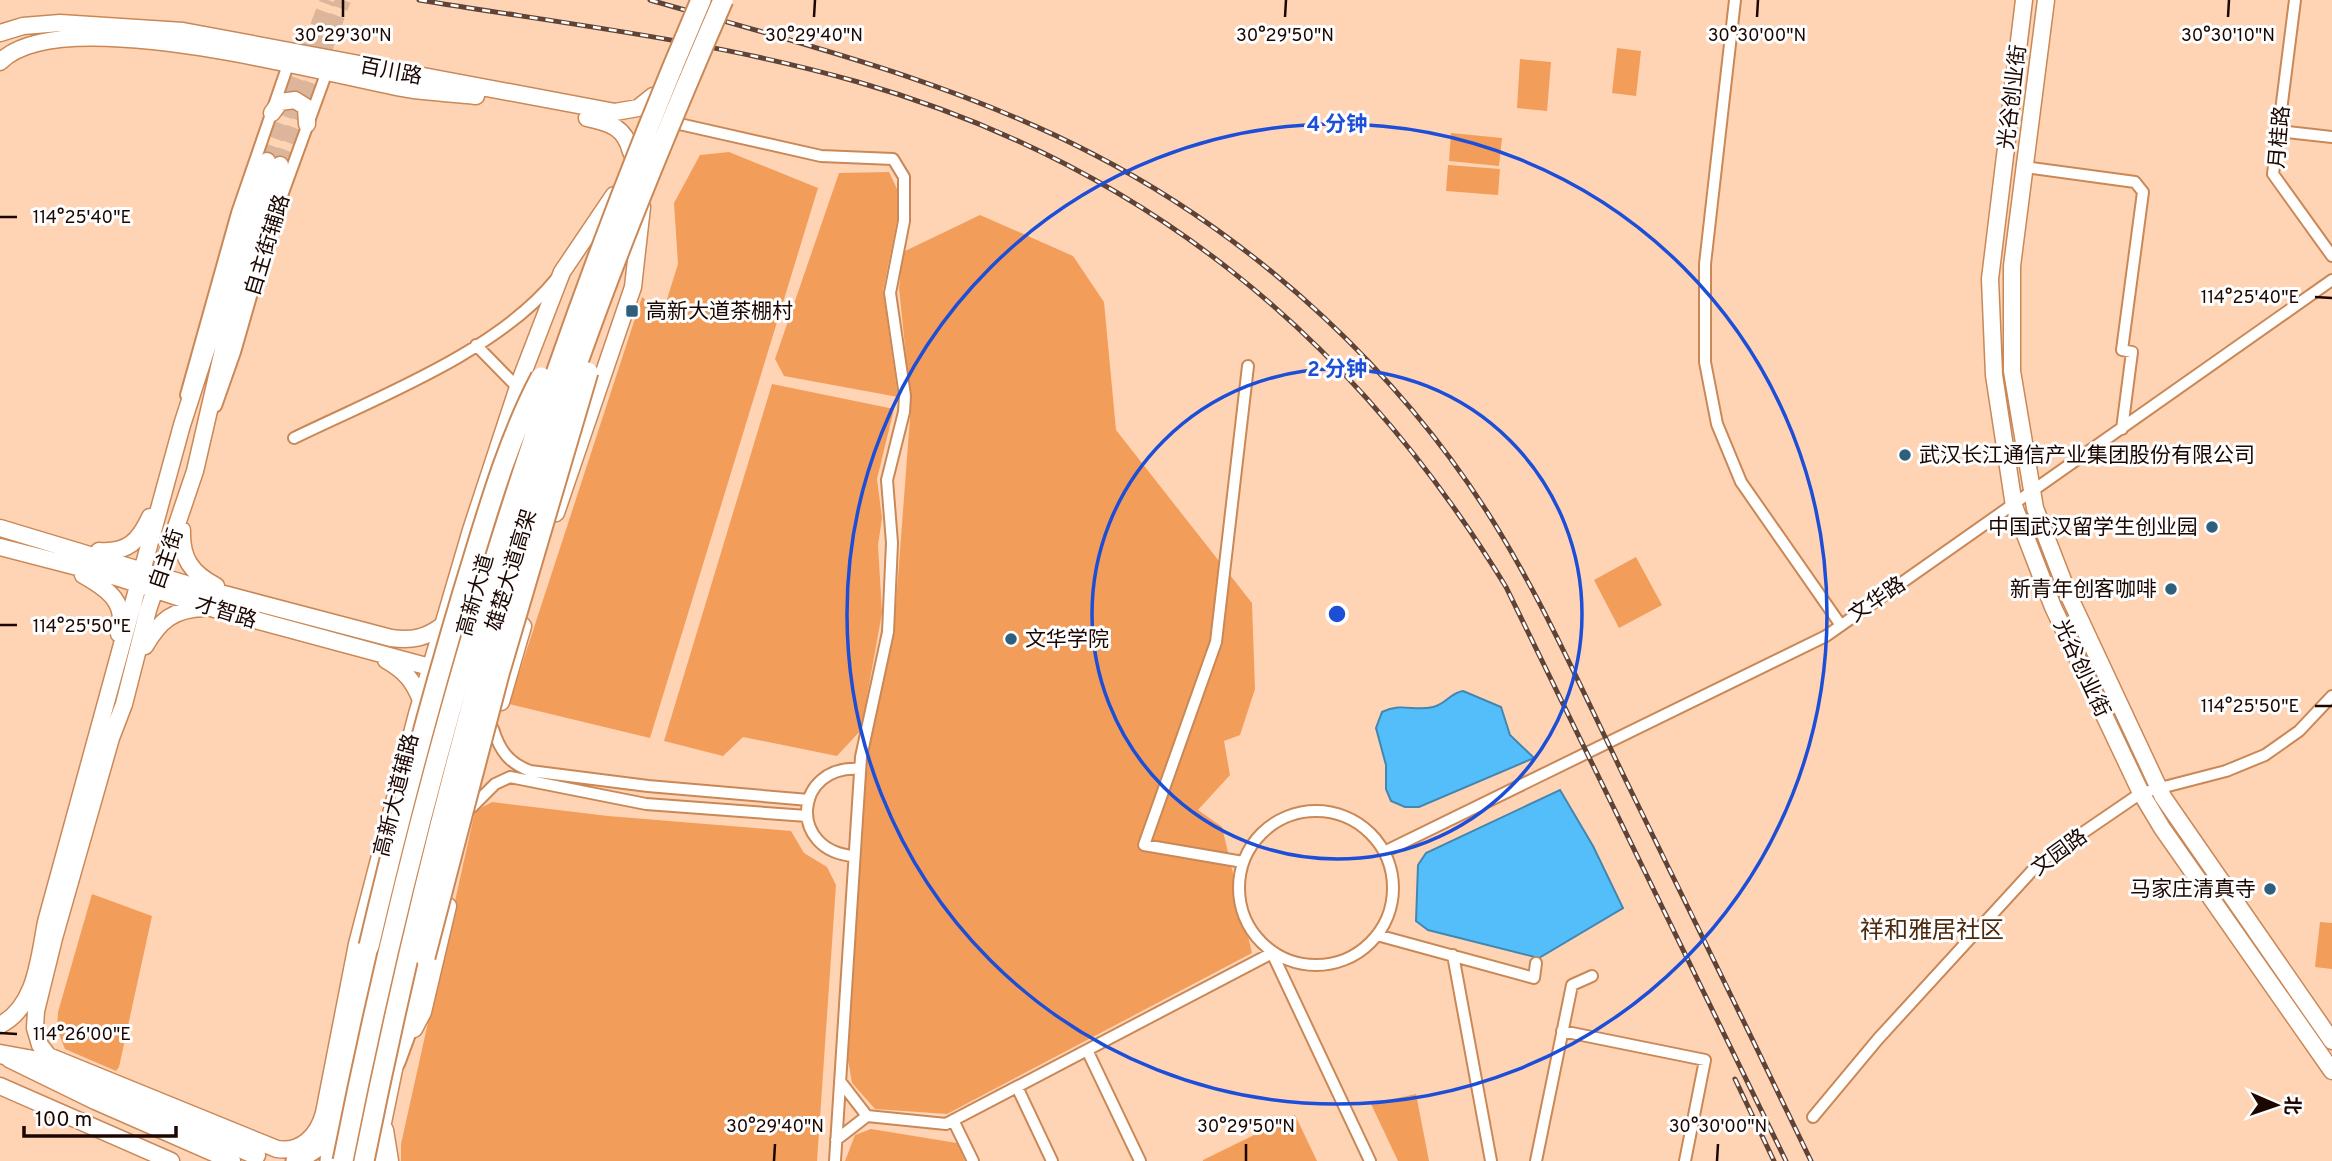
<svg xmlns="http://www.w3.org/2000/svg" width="2332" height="1161" viewBox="0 0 2332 1161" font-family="Overpass,'Noto Sans SC',sans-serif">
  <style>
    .green { fill: #f39d5a }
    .water { fill: #54befb; stroke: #4387b0; stroke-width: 2 }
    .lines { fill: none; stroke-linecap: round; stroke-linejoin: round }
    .secondary-tunnel { stroke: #dcb59a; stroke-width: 16; stroke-dasharray: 16 8; stroke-linecap: butt }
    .street-casing { stroke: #ca8856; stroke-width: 14 }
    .secondary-casing { stroke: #ca8856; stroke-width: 19 }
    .primary-casing { stroke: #ca8856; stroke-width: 21 }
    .highway-casing { stroke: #ca8856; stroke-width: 23 }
    .street { stroke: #fff; stroke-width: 10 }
    .secondary { stroke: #fff; stroke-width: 16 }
    .primary { stroke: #fff; stroke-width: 18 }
    .highway { stroke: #fff; stroke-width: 19 }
    .rail-casing { stroke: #5f4336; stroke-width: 5 }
    .rail { stroke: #fefefe; stroke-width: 2.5; stroke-dasharray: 8; stroke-linecap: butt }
    .highway-bridge-casing { stroke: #ca8856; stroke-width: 23; stroke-linecap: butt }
    .highway-bridge { stroke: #fff; stroke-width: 19 }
    .ticks { fill: none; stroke: #1c0600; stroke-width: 2.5 }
    .ring { fill: none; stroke: #1d4ed8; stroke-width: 3.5 }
    .poi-dot { fill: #2e607d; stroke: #fefefe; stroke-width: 2.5 }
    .labels { text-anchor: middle; stroke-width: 6; stroke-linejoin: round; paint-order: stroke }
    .street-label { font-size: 21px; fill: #1c0600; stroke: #fefefe }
    .poi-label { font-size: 21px; fill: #1c0600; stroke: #fefefe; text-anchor: start }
    .quarter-label { font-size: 24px; fill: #4b2a0f; stroke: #fefefe }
    .ticks-label { font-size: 18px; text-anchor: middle; fill: #1c0600; stroke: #fefefe; stroke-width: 6; stroke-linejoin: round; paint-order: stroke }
    .centre { fill: #1d4ed8; stroke: #fefefe; stroke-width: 3.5 }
    .ring-label { font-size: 21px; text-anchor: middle; font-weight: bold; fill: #1d4ed8; stroke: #fefefe; stroke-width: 6; stroke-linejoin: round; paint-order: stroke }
  </style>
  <rect width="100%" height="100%" fill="#fed4b5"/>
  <path class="green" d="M1617,48L1641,51L1636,96L1612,93Z
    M1520,59L1551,62L1547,111L1517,108Z
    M1451,133L1502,138L1499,166L1449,161Z
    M729,152L818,188L650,738L509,704L642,297L663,312L678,264L674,203L700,155Z
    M1448,165L1500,169L1498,195L1446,191Z
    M889,172L899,193L898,216L883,291L898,397L784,376L775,359L839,173Z
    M980,215L1073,256L1104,302L1116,430L1252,603L1255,689L1240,735L1224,741L1230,775L1198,810L1222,827L1252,953L947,1114L875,1109L852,1083L848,1060L866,762L894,630L911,405L899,288L903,252Z
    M772,384L894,409L877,479L882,518L878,545L882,613L861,730L837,756L743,737L723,756L664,741Z
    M1636,557L1662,605L1619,628L1594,580Z
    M492,802L608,816L791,831L804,853L827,867L836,885L817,1161H401V1144L475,811Z
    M92,894L152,916L119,1067L116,1071L65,1049L57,1029L58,1012Z
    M2320,922L2332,923V969L2315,967Z
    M1416,1094L1429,1161H1398L1371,1104Z
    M1295,1115L1317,1161H1203V1160Z
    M871,1129L957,1143L965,1161H845L855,1135Z"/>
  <path class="water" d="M1463,691L1501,707L1510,735L1534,758L1419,807H1405L1391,801L1386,789V765L1376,728L1382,712C1402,702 1414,712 1433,707C1446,704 1450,693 1463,691Z
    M1560,790L1593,846L1623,908L1539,958L1428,930L1416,921L1418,865L1426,853Z"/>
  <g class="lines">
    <path class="secondary-tunnel" d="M267,161L328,0
      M280,165L343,0"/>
    <g class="street-casing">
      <path id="street" d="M1735,0L1705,264V362L1717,424L1741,482L1840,624
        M2295,0L2273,174L2332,256
        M675,123L821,156L893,159L904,177V221L890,293L905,396L904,412L887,480L892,543L888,632L861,757L835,1161
        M2278,131L2332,137
        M2025,167L2135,182L2143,192L2122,350L2132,352L2122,429
        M476,345L518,388
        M186,395L237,213L290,59
        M216,406L235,352L272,223L329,66
        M294,438C378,397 497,352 556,279
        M493,729C500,751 509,763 530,771L648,786L809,800
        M472,807L495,784L510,777L646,804L807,816
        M1239 888a77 77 0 1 1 154 0a77 77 0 1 1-154 0Z
        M1384,852L1826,636L2332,280
        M854,856C787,851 794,764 860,769
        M1243,862L1144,845L1216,642L1248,366
        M1377,935L1534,978L1536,963
        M1453,955L1491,1161
        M1562,1031L1705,1060L1685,1161
        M1087,1050L1140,1161
        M840,1081L867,1116
        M1017,1087L1052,1161
        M1813,1117L1878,1039L2040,862L2141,793L2226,771L2265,755L2299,731L2332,696
        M953,1120L973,1161
        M836,1140L867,1116L946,1124L1272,953L1370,1161
        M1536,1161L1572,985L1592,976"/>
    </g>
    <g class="secondary-casing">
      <path id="secondary" d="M2024,0L1990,279L1994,375L2014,506L2053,607L2141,793L2162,828L2332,1071
        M2046,0L2012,266V371L2035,508L2069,596L2163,797L2332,1041
        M0,33L23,26L60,23L183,31L615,112L638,108L653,96
        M0,62C60,0 325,74 407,89C430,93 453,93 476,96
        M272,113L280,102L295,100L306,107L307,124
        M587,118C610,123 625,127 631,152
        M556,513L633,287L642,207
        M0,528L186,584L391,638C412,641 426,638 443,625
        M182,530C181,558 191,573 216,586
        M0,547L116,577L211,608L452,673
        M99,551C128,553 139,541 150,517
        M83,575C108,589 128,603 119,634
        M145,646C160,620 174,609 204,608
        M386,660C405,671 413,680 421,700
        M501,702L523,626
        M0,1025C36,1007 39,958 46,922L182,425L267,161
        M414,1029L423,1012L448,906
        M46,1055L277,1149C301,1153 318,1136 324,1113L357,944L417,714L471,530L520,381L562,272L614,195
        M9,1059L95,1101L232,1161
        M52,1061L40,1045L35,1028L36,1011L54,938L111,738L124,704L148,610L195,471L223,350L280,165
        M0,1086L171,1161"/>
    </g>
    <g class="primary-casing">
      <path id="primary" d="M0,1054L44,1062L256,1155
        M384,1130L389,1161
        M374,1161L397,1050"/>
    </g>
    <g class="highway-casing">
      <path id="highway" d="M395,1062L413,1013L425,957
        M296,1161L323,1143L333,1125
        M330,1161L334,1125L369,946"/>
    </g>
    <use href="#street" class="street"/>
    <use href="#secondary" class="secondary"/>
    <use href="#primary" class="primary"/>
    <use href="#highway" class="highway"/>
    <g class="rail-casing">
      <path id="rail" d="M419,0C566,24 715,41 858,82C1143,164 1353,336 1506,587L1786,1161
        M650,0C800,43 955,82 1093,154C1258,239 1407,377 1502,536C1551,618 1590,707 1632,793C1692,915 1752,1038 1811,1161
        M1735,1079L1774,1161"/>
    </g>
    <use href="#rail" class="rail"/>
    <g class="highway-bridge-casing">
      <path id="highway-bridge" d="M369,946C397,827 428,709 463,592C485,521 506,443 541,377
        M425,957L499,674L588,372
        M343,1161C423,758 539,378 701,0
        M364,1161C412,923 471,688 546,456C596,301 658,150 723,0"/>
    </g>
    <use href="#highway-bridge" class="highway-bridge"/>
  </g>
  <path class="ticks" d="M343,17V0M814,17L815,0M1285,17L1286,0M1757,17L1758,0M2228,17L2229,0M0,217H17M2315,297L2332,298M0,625H17M2315,706H2332M0,1033L17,1034M774,1161L775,1144M1246,1161V1144M1717,1161L1718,1144"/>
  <g class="ring">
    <circle cx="1337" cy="614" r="245"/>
    <circle cx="1337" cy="614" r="490"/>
  </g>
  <g class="poi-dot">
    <rect x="625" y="304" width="14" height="14" rx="3.5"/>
    <circle cx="1905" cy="455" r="7"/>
    <circle cx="2212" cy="527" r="7"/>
    <circle cx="2171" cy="589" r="7"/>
    <circle cx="1011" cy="639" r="7"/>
    <circle cx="2270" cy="889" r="7"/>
  </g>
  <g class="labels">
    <g class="street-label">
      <text transform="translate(391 71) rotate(11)" y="7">百川路</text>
      <text transform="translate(2012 97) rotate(-83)" y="7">光谷创业街</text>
      <text transform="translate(2279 137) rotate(-85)" y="7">月桂路</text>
      <text transform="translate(267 245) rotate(-73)" y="7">自主街辅路</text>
      <text transform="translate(166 559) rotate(-71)" y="7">自主街</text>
      <text transform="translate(511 570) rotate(-73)" y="7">雄楚大道高架</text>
      <text transform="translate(475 595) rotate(-74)" y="7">高新大道</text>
      <text transform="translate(1877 599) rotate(-34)" y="7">文华路</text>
      <text transform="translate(226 612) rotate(17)" y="7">才智路</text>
      <text transform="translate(2082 668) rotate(65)" y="7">光谷创业街</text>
      <text transform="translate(396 795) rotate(-76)" y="7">高新大道辅路</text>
      <text transform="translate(2059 852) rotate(-36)" y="7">文园路</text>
    </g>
    <g class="poi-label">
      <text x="646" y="318">高新大道茶棚村</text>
      <text x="1919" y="462">武汉长江通信产业集团股份有限公司</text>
      <text x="2198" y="534" text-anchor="end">中国武汉留学生创业园</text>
      <text x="2157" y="596" text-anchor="end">新青年创客咖啡</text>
      <text x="1025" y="646">文华学院</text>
      <text x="2256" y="896" text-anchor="end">马家庄清真寺</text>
    </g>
    <g class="quarter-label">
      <text x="1932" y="938">祥和雅居社区</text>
    </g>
  </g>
  <g class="ticks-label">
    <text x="343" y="41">30°29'30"N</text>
    <text x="814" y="41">30°29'40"N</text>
    <text x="1285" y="41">30°29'50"N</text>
    <text x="1757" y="41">30°30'00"N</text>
    <text x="2228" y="41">30°30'10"N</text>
    <text x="82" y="223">114°25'40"E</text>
    <text x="2250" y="303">114°25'40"E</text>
    <text x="82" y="632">114°25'50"E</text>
    <text x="2250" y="712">114°25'50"E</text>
    <text x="82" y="1040">114°26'00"E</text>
    <text x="775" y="1132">30°29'40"N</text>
    <text x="1246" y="1132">30°29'50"N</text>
    <text x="1718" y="1132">30°30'00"N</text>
  </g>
  <circle cx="1337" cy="614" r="10" class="centre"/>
  <g class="ring-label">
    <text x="1337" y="131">4 分钟</text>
    <text x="1337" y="376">2 分钟</text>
  </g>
  <g transform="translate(2276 1105) rotate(92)" stroke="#fefefe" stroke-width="5" paint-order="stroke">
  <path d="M0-5L12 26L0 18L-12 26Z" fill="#1c0600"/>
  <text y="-10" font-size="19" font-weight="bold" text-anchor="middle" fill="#1c0600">北</text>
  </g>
  <path d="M24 1126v10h152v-10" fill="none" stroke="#1c0600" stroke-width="3.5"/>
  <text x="35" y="1126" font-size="21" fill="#1c0600" stroke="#fefefe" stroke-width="5" paint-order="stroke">100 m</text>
</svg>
